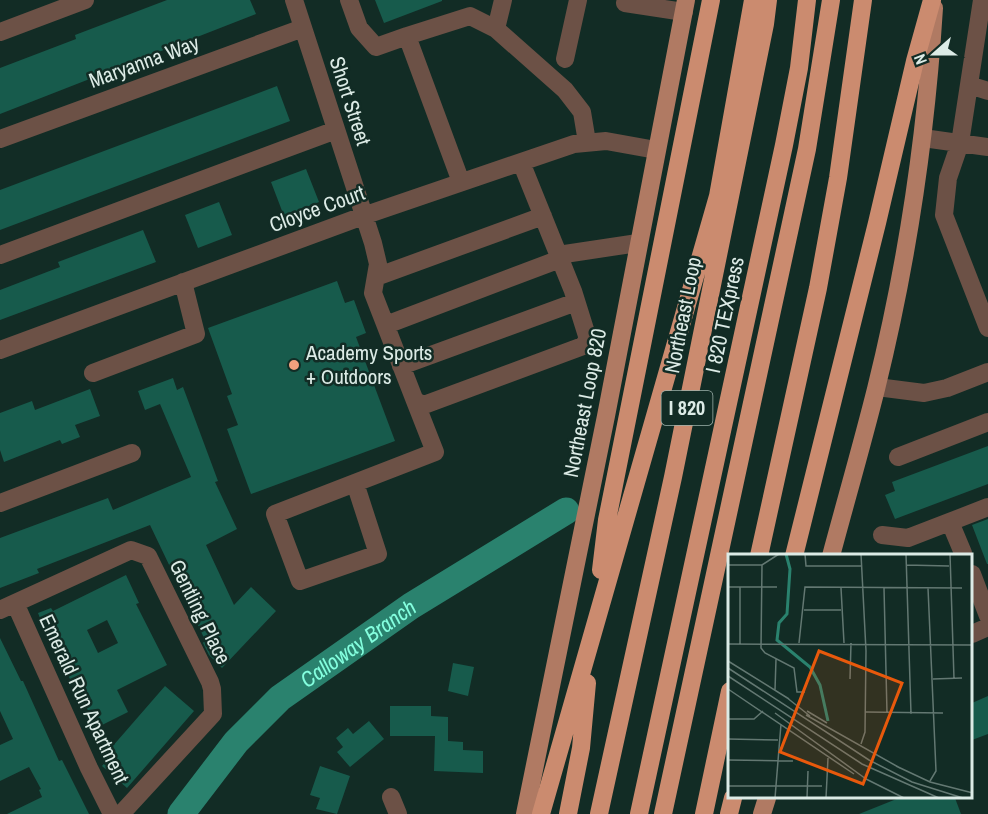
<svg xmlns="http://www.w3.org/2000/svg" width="988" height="814" viewBox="0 0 988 814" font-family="'Archivo Narrow',sans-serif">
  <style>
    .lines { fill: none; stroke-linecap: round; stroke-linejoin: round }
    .river { stroke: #2a826e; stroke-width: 27 }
    .building { fill: #175b4c; fill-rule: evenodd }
    .minor { stroke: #6c5146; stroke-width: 18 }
    .major { stroke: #b07a63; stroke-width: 18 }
    .highway { stroke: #cb8b6f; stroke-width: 18 }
    .poi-dot { fill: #f2a17e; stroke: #122c25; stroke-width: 2 }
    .labels { text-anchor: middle; stroke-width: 5; stroke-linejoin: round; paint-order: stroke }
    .shield { fill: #122c25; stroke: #9fb2ac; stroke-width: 1.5 }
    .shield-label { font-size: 20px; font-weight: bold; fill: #dcebe6 }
    .street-label { font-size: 21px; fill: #dcebe6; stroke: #122c25 }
    .poi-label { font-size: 21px; fill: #dcebe6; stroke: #122c25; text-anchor: start }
    .water-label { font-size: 22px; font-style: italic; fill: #84fede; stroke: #122c25 }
    .inset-river { fill: none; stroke: #2a826e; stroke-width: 3 }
    .inset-road { fill: none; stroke: #637872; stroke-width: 1.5 }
    .view { fill: #e8590c; fill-opacity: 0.15; stroke: #e8590c; stroke-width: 3 }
    .inset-edge { fill: none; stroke: #dcebe6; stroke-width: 3 }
  </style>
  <rect width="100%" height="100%" fill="#122c25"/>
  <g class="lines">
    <path class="river" id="s1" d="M181,814L236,742L280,698L411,606L566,511"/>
  </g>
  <path class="building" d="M167,0H250L256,14L0,114V68L76,39L75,35Z
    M375,0H442V1L384,23Z
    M277,86L290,121L0,230V190Z
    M306,169L319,202L284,216L271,182Z
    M219,202L232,235L198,248L185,215Z
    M143,230L156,262L0,320V290L60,267L58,262Z
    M337,281L345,303L354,300L366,333L356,337L395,441L251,494L227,429L238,425L227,396L232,394L208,328Z
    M173,378L177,390L183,387L218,481L215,482L237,529L206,545L234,605L251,587L276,611L222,668L209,655L203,643L205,640L150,525L37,569L39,573L0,588V538L108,498L113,510L191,477L160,404L145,410L138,391Z
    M90,389L100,416L75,425L80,437L62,444L60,440L4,462L0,450V413L32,401L35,410Z
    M988,446V484L895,519L885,495L895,491L892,482Z
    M988,519V564H987L972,525Z
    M126,575L139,603L136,604L167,665L117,690L128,712L96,728L85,704L88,703L77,681L72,683L67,673L72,670L63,650L54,654L38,613L51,608L53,611ZM107,620L118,643L98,653L87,630Z
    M0,638L21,681H23L59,761L62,760L89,814H7L42,797L39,790L41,789L29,767L0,781V745L13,739L0,711Z
    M453,663L474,667L468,696L448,691Z
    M165,686L194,711L127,788L102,766L109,758L105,755Z
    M988,696V734L972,740V703Z
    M390,706H431V716L448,717V741L463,742V750L483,751V773L434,771L435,736H390Z
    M369,721L384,739L350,767L337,752L343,747L336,738L348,728L353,734Z
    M320,766L350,776L337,814L316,809L320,798L310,795Z
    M899,798H955L961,814H859Z"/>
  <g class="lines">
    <path class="minor" d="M294,0L373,243L378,264L373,293L415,401L424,405L583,346L588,339L573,291L521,162
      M349,0L359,28L376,47L407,36L461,182
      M503,0L496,29L565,90L582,112L587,142
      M626,0L625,3L684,12
      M982,0L960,143L948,178L944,215L988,328
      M0,32L85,0
      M407,36L470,16L496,29
      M565,59L578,0
      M969,85L988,91
      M923,138L988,147
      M0,139L303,28
      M0,255L336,130
      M558,255L638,243
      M376,277L543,216
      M386,325L560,259
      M0,350L363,216L574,144L606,141L656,150
      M401,366L576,302
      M93,373L196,334L183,282
      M877,387L924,393L947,388L988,372
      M898,457L988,422
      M355,483L378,554L300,581L275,514L435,452L415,401
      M0,503L132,453
      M950,522L963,553
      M882,535L908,538L988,507
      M972,574L988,616
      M15,603L89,768L112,814
      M0,610L131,550L148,556L210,682L212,689L213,714L121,814
      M972,634L988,627
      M391,797L398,814"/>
    <path class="major" d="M831,556C846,500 862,445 876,389C907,264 926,136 934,8
      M525,814L606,416L686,0
      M762,814L767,798"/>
    <path class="highway" d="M759,556L818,288L838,178L863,0
      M794,556L877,223L915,61L932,0
      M601,570L607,520L711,0
      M541,814L718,196L753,0
      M568,814L581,748L587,683
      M599,814L673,477L765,24L768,0
      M639,814L784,145L799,68L807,0
      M663,814L807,149L831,0
      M704,814L730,691
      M729,814L733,798"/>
  </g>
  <circle class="poi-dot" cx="294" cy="365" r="6"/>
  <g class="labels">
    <rect class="shield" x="661.5" y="391" width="51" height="34" rx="4.5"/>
    <g class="shield-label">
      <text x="687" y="415">I 820</text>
    </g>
    <g class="street-label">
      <text transform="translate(144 62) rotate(-20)" y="7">Maryanna Way</text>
      <text transform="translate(350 101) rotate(72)" y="7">Short Street</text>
      <text transform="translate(317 209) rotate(-20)" y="7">Cloyce Court</text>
      <text transform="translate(683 315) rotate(-79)" y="7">Northeast Loop</text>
      <text transform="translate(725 315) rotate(-78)" y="7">I 820 TEXpress</text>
      <text transform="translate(585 403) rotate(-79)" y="7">Northeast Loop 820</text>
      <text transform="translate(200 612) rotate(64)" y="7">Gentling Place</text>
      <text transform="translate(84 699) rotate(65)" y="7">Emerald Run Apartment</text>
    </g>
    <g class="poi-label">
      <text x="306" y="360">Academy Sports<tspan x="306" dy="24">+ Outdoors</tspan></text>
    </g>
    <g class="water-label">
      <text dy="8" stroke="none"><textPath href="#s1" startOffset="248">Calloway Branch</textPath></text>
    </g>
  </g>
  <g transform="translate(728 554)">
    <rect width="244" height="244" fill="#122c25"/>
    <path class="inset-river" d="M58,0L62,15L59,60L51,69L49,86L82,113L92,131L100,167"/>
    <path class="inset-road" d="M77,0L78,12H133M178,0L183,160M222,0L226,125M0,11H34L51,0M34,11L33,94L37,99L66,114L69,138H77M178,11L221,12M0,33H49M12,33V90M113,34L116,89M156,34L159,159M200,34L208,217L202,227M76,56H113M71,89L77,33L234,34M0,90L245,91M0,107L61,145M0,114L141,206L184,228L235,244M0,122L134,210L211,244M122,125L123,89M205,125L234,124M0,135L126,220M47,136L48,105M58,143L82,162M79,157L99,169M138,158L215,159M47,159L138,225M78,161L172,214M0,165H26L35,157M0,185L50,186M133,190L137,178L138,97L133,0M0,206L65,207M168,212L202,228L245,239M136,224L176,244M0,232H94M47,244L53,170M79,244L80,217M98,244L100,204"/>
    <path class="view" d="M91,97L174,129L135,230L52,198Z"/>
    <rect width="244" height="244" class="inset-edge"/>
  </g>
  <g transform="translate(934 54) rotate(249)" stroke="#122c25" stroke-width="4.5" paint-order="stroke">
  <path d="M0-4.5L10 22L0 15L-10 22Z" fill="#dcebe6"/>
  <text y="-9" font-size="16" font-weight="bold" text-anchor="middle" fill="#dcebe6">N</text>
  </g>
</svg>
